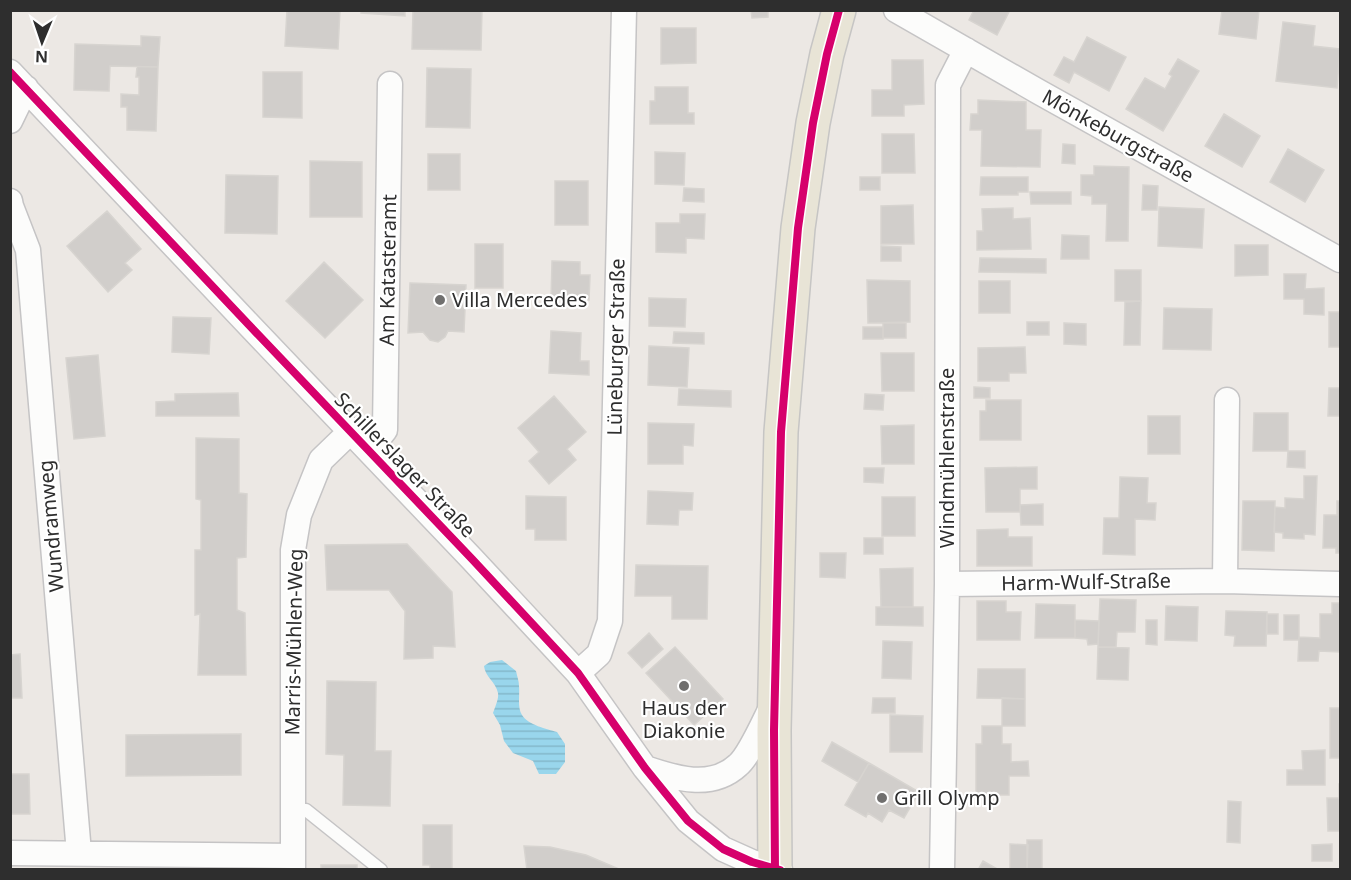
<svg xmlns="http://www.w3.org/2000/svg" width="1351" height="880" viewBox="0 0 1351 880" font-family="'Noto Sans',sans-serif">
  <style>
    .water { fill: url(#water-rules) }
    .building { fill: #d1cecb; stroke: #d7d4d0; stroke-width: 1.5 }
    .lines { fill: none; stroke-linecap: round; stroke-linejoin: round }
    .lane-casing { stroke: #c5c4c5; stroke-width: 15 }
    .street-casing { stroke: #c5c4c5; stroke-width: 27 }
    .primary-casing { stroke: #c6c5c4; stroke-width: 36 }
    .lane { stroke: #fcfcfb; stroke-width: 12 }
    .street { stroke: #fcfcfb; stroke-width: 24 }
    .primary { stroke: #e8e4d6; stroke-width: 33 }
    .cycleway-casing { stroke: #fff; stroke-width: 11 }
    .cycleway { stroke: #d6006c; stroke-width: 8 }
    .poi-dot { fill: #706f6e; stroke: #fff; stroke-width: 2 }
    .labels { text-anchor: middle; stroke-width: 4.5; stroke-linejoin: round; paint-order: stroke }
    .street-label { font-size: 20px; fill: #2e2e2e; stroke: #fff }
    .poi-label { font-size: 20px; fill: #2e2e2e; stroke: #fff; text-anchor: start }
  </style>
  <defs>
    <pattern id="water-rules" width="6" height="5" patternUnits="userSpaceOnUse" patternTransform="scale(1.5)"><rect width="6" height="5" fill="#99d6ec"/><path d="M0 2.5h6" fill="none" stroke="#84b8cb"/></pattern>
  </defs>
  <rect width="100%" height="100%" fill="#ece8e4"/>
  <path class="water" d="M502,660L516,671C517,676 519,681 519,686C520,695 517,707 522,715C528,725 547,729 557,732L565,744V762L556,774H539L533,761L513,753L504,741L500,725L493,713C495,707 499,699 498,693C496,682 485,677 484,666L490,662Z"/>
  <path class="building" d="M287,10H340L338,49L285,46Z
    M361,10H405V16L361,13Z
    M413,10H482L481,50L412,49Z
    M751,10H768V17L752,18Z
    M974,10H1010L997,35L969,20Z
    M1222,10H1259L1256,39L1219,34Z
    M1283,22L1315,26L1313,46L1340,49L1337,88L1276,81Z
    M661,28H696V63L661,64Z
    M141,36L160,37L158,67L110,66L109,91L74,90L75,44L141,46Z
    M1087,37L1126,57L1109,91L1074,72L1069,83L1054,75L1064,57L1074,62Z
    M1178,59L1199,71L1163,131L1126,109L1145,78L1165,89L1172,76L1169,74Z
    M892,60H923L924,104L904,105V116H872V90H892Z
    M137,67H158L156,131L127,130V107H121V94L139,95V77H136Z
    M427,68L471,69L470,128L426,127Z
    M263,72H302V118L263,117Z
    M655,87H688V113H694V124H650V101H655Z
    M978,100L1026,102V130H1041L1040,167L981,166L982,130H970L971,114H978Z
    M1224,114L1260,136L1242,167L1205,146Z
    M882,134H914L915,173H882Z
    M1063,144L1075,145V164L1062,163Z
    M1288,149L1324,170L1305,202L1270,182Z
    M655,152L685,153L684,185L655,184Z
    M428,154H460V190H428Z
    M310,161L362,162V217H310Z
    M1094,166L1129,167L1128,241H1106L1107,204H1092V196L1081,195V175H1094Z
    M226,175L278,176L277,234L225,233Z
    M860,177H880V190H860Z
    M981,177H1028V192H1018V195H980Z
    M555,181H588V225H555Z
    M1143,185L1158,186L1157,210H1142Z
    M684,188L704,189V202L683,201Z
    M1030,192H1071V204H1031Z
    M913,205L914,244H881V206Z
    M1159,207L1204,209L1202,248L1158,246Z
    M1013,208V219L1030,218L1031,249L977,250V231H983L982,209Z
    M107,211L141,249L125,263L132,270L108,292L67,246Z
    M680,214H705L704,239L686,238V253L656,252V223H680Z
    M1062,235L1089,236V259H1061Z
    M475,244H503V288H475Z
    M1235,245H1268V275L1235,276Z
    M881,246L901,247V261H881Z
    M980,258L1046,259V273L979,272Z
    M552,261L580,262V275H590L589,300L551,299Z
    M324,262L363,300L325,338L286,301Z
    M1115,270H1141V301H1115Z
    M1284,274H1306L1305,289L1324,288V315L1304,314V299H1284Z
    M867,280L910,281V322L868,323Z
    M979,281H1010V313H979Z
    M410,283L466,285L464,332L448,331L445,337L438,342L430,340L423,332L408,333Z
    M649,298L686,299L685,327L649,326Z
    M1141,301L1140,345H1124L1125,302Z
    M1164,308L1212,309L1211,350L1163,349Z
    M1329,312H1340V347H1329Z
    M173,317L211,318L209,354L172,352Z
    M1027,322H1049V335H1027Z
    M883,323H906V338H883Z
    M1064,323L1086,324V345L1064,344Z
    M863,327H883V339H863Z
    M551,331L581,333L580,361H589V375L549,373Z
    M674,332L704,333V344L673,343Z
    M649,346L689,348L687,387L648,385Z
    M1025,347L1026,373H1009V381H978V348Z
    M881,353H914V391H882Z
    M98,355L105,436L74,439L66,358Z
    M974,387L990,388V398H974Z
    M1329,388H1340V416H1328Z
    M679,389L731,391V407L678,405Z
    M238,393L239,416H156V402L175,401V394Z
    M865,394L884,395L883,410L864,409Z
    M554,396L586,432L567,449L576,460L549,484L529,461L539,452L518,428Z
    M986,400H1021V440H980V411H986Z
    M1254,413H1288V451H1253Z
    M1148,416H1180V454H1148Z
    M648,423L694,424L693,446L683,445V464H648Z
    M914,425V464H882L881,426Z
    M196,438L239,439V493L247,494L246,557L237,558V610L245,613L246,675H198L200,614L195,615V550H201V500L196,499Z
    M1288,451H1305V468L1287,467Z
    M1037,467V489H1020V512H986L985,468Z
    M864,468H884L883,483L864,482Z
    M1304,476H1317L1315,535L1304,534V539L1283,538V533L1274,532L1275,507L1285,508V498L1304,499Z
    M1120,477L1148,478L1147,503H1156L1155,520L1135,519V555L1103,554L1104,518H1119Z
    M648,491L693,493L692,510H679L678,525L647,524Z
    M526,496L566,497V540H535V529H526Z
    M882,497H915V536H882Z
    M1243,501H1275L1274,551L1242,550Z
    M1337,501H1340V553H1336V548H1323L1324,515H1337Z
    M1043,504V525H1021L1020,505Z
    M1008,529V537H1032V566H977V530Z
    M864,538H883V554H864Z
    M407,544L452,592L455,647L433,646V658L404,659L405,611L389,590H327L325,545Z
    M820,553H846L845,578L820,577Z
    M636,565L708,566L707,619H672V596H635Z
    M913,568V607H881L880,569Z
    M1100,599L1136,600L1135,632H1117L1116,647H1098Z
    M977,601H1006V612H1021L1020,640H977Z
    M1332,603H1340V652L1319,651L1318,661H1298L1299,637L1320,638V614H1332Z
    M1036,604L1075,605V638H1035Z
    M1166,606L1198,607L1197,641L1165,640Z
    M876,607H923V626L876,625Z
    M1226,611L1267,612L1266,646H1234L1235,636L1225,635Z
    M1267,614H1278V634H1267Z
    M1284,615H1299V640H1284Z
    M1075,620L1099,621L1098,644L1088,645L1087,639L1075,638Z
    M1146,620H1157V645L1146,644Z
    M649,633L663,649L642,668L628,653Z
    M883,641L912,642L911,679L882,678Z
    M675,647L723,699L694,725L646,673Z
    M1098,647L1129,648L1128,680L1097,679Z
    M20,654L22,698H10V655Z
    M978,669H1025V699L977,698Z
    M327,681L376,682L375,751H391L390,806L343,805L344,755L326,754Z
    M873,698H895V713H872Z
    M1002,698L1025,699V726H1002Z
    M1330,708H1340V758H1330Z
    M890,715L923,716L922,752H890Z
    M982,726H1002V744H1011V762L1028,761L1029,776H1009V795H976V744H982Z
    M241,734V775L126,776V735Z
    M832,742L869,763L858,782L822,761Z
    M1325,750V785H1287V770H1303L1302,751Z
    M869,763L919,792L904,818L889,810L882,822L868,813L866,817L845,805Z
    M10,774H29L30,814H10Z
    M1339,784H1340V831H1328L1327,798H1339Z
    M1228,801L1241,802L1240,843L1227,842Z
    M423,825H452V870H430V865H423Z
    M1027,840H1042V870H1027Z
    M1010,844L1028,845L1027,870H1010Z
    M1332,844V861H1312V845Z
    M524,846L550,847L586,855L621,870H527Z
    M983,861L999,870H978Z
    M321,865H357V870H321Z"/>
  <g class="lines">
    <g class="lane-casing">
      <path id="lane" d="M293,810H306L381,870"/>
    </g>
    <g class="street-casing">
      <path id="street" d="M896,10L1039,92L1340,260
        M10,72L249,325L472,559L578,673L645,768L688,821L723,849L752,862L780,870
        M10,121L26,88
        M10,201L11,206L28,250L79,853
        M369,450L385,430L390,84
        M1225,581L1227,400
        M947,584L1225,581L1340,584
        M578,673L599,654L610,621L624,10
        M645,768C675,778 711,790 738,765C750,755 765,719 773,704
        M10,853L293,856
        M293,870V550L299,515L321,460L350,432
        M942,870L947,584L948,85L966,50"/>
    </g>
    <g class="primary-casing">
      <path id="primary" d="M775,870L774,730L781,432L798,228L813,123L827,54L839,10"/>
    </g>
    <use href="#lane" class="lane"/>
    <use href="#street" class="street"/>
    <use href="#primary" class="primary"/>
    <g class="cycleway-casing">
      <path id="cycleway" d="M10,72L249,325L472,559L578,673L645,768L688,821L723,849L752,862L780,870
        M775,870L774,730L781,432L798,228L813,123L827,54L839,10"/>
    </g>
    <use href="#cycleway" class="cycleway"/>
  </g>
  <g class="poi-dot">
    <circle cx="440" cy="300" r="6"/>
    <circle cx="684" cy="686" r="6"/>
    <circle cx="882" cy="798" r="6"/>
  </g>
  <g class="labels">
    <g class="street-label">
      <text transform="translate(1118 136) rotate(29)" y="7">Mönkeburgstraße</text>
      <text transform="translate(388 270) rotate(-89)" y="7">Am Katasteramt</text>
      <text transform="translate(616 347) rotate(-89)" y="7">Lüneburger Straße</text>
      <text transform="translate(947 458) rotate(-90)" y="7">Windmühlenstraße</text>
      <text transform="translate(405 465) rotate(46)" y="7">Schillerslager Straße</text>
      <text transform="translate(51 526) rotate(-95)" y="7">Wundramweg</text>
      <text transform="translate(1086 582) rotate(-1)" y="7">Harm-Wulf-Straße</text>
      <text transform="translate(294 642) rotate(-89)" y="7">Marris-Mühlen-Weg</text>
    </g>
    <g class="poi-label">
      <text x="452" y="307">Villa Mercedes</text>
      <text x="684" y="715" text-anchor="middle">Haus der<tspan x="684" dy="23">Diakonie</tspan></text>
      <text x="894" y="805">Grill Olymp</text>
    </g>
  </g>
  <rect width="1351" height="880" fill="none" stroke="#2e2e2e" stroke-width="24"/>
  <g transform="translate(42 42) rotate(182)" stroke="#ffffff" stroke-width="4.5" paint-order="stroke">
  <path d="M0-4.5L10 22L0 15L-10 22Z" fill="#2e2e2e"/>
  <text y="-9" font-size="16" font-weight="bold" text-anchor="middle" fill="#2e2e2e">N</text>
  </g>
</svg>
